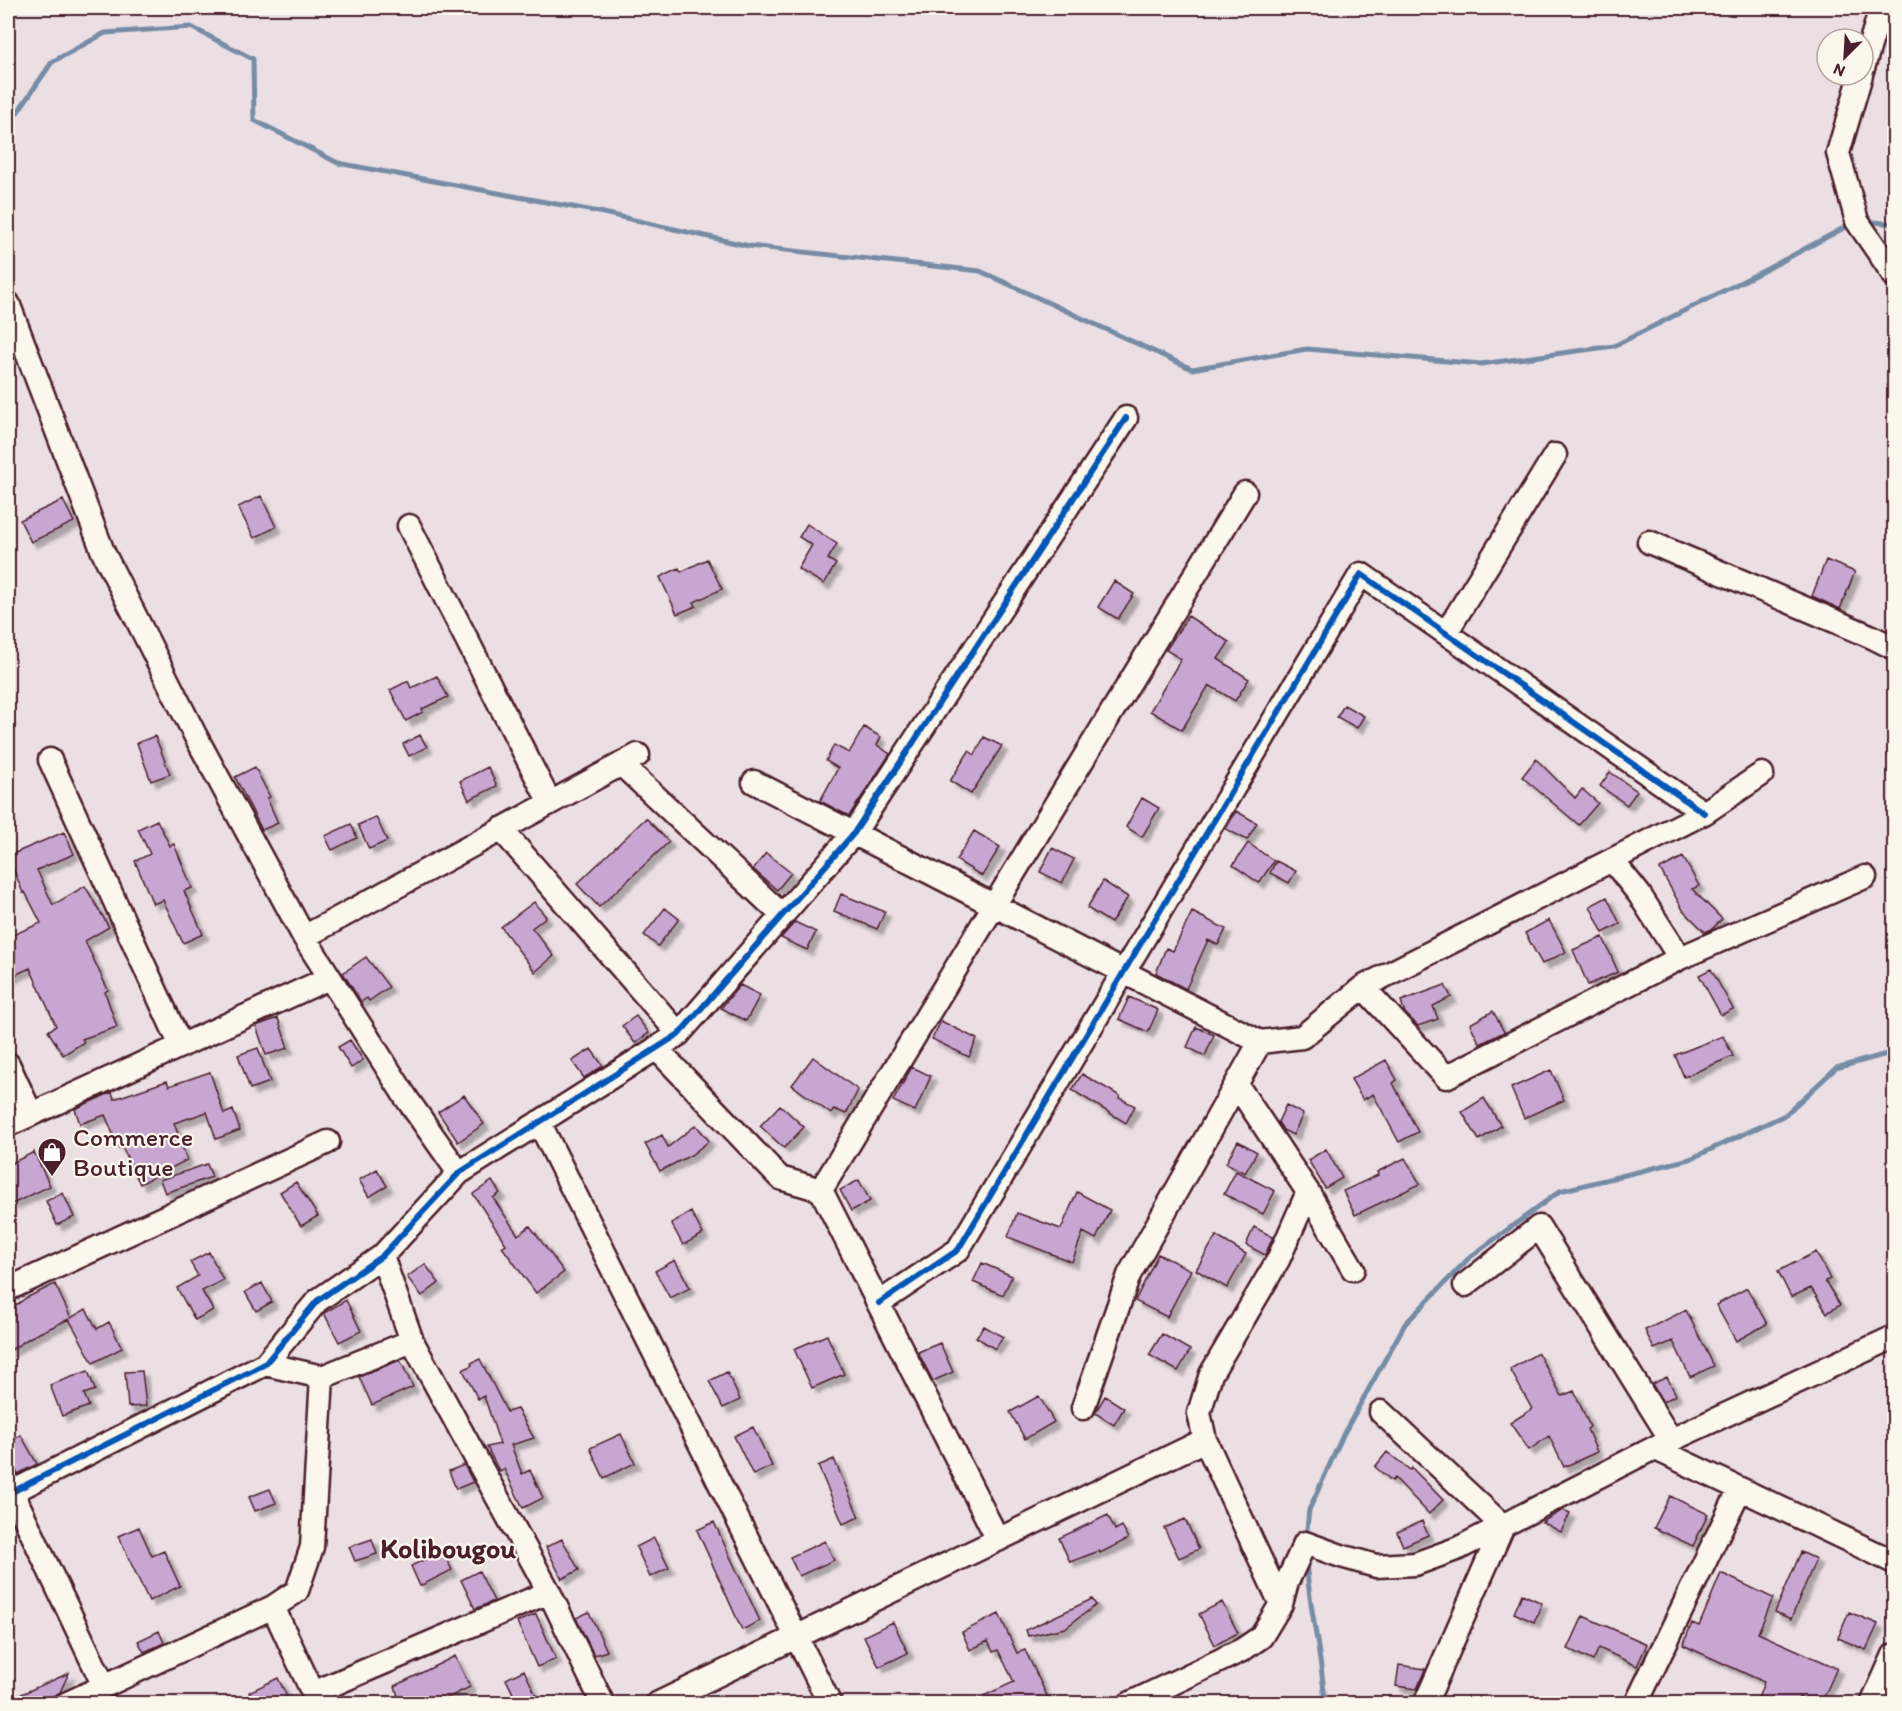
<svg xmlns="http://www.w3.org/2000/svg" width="1902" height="1711" viewBox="0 0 1902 1711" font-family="Itim,sans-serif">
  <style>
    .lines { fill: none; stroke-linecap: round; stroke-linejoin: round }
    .stream { stroke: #768ca5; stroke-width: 5 }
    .building { fill: #c7a7d2; stroke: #4a1f2b; stroke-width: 1.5; filter: url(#shadow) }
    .minor-casing { stroke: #4a1f2b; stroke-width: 27 }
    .minor { stroke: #fbf7ec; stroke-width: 22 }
    .cycleway-casing { stroke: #fbf7ec; stroke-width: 10 }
    .cycleway { stroke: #0057b8; stroke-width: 6 }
    .labels { text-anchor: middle; stroke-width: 4.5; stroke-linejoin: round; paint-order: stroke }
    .poi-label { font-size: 26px; fill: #4a1f2b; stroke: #fbf7ec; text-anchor: start }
    .quarter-label { font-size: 28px; font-weight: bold; fill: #4a1f2b; stroke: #fbf7ec }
  </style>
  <defs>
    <filter id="shadow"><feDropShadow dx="5.5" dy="5.5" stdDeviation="1.5" flood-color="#0004"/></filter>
  </defs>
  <rect width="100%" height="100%" fill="#ebdfe4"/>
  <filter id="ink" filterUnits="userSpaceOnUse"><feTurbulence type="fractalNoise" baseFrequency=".0167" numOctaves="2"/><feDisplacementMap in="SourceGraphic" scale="12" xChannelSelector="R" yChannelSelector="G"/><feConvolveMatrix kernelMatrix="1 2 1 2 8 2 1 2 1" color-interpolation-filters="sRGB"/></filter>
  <g filter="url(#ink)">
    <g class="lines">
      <path class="stream" d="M8,126L52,62L105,33L191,27L253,59L254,120L338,163L599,212L749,246L980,271L1192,369L1307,349L1481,364L1614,346L1769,268L1853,223
        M1864,221L1894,224
        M1306,1538L1309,1510L1344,1433L1405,1324L1469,1258L1560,1191L1690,1159L1785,1115L1836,1068L1894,1052
        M1306,1560C1309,1608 1322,1655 1325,1704"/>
    </g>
    <path class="building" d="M261,496L276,527L254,538L238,507Z
      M63,500L74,522L31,542L20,520Z
      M807,524L837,544L828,559L836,564L824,584L798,569L812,545L799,537Z
      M707,559L722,589L694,602L696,606L677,614L660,577L679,568L681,572Z
      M1826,560L1855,572L1840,609L1812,596Z
      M1114,581L1134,594L1118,619L1098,607Z
      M1188,616L1229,642L1218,659L1249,679L1235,701L1209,685L1182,730L1150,711L1181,659L1166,650Z
      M437,676L448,697L422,709L423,712L406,721L390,690L408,681L411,688Z
      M1344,705L1364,716L1357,728L1337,717Z
      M864,727L881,737L877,745L890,754L849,816L820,801L838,768L826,761L834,745L849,753Z
      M420,735L427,747L409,756L403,744Z
      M155,736L170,774L151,781L137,743Z
      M984,737L1002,746L971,794L950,781L969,751L975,755Z
      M1536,759L1575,798L1582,789L1598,803L1579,825L1522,777Z
      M255,767L270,797L267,798L278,823L262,830L235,777Z
      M488,767L497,786L469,800L460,781Z
      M1610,772L1637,791L1627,805L1600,786Z
      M1142,798L1159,808L1142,837L1126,827Z
      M1236,811L1257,823L1247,840L1226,829Z
      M376,817L387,841L369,849L358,825Z
      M646,818L669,842L599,907L577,884Z
      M157,820L170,846L174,844L192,888L184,891L203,934L183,943L163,900L153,904L135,861L150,854L138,829Z
      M351,824L357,838L332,850L325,836Z
      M974,831L1000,847L982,876L956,860Z
      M64,832L74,854L37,870L53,905L85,886L109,927L85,941L108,990L105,992L117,1027L82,1039L84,1042L63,1055L48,1031L56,1026L30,968L8,978V937L41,923L25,892L23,893L8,856Z
      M1248,843L1274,861L1259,883L1233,865Z
      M1052,848L1074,859L1062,883L1040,872Z
      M766,853L791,873L777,890L753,869Z
      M1683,857L1699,886L1692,889L1722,919L1712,929L1705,932L1683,910L1660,869Z
      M1276,861L1296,871L1289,883L1270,873Z
      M1103,881L1128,897L1111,923L1087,908Z
      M841,894L885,912L877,929L834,911Z
      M1607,897L1620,924L1603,933L1590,906Z
      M534,902L546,917L532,928L554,956L535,972L501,927Z
      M665,908L679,919L658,946L644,935Z
      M1192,912L1226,929L1218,945L1208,940L1186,989L1156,973L1166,948L1173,951Z
      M1549,920L1566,952L1542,964L1525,933Z
      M795,922L816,932L807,950L781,938Z
      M1603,937L1618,972L1588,985L1573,950Z
      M366,957L389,987L369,1001L367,998L361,1002L343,973Z
      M1711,969L1733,1009L1721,1015L1699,975Z
      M740,985L760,995L746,1021L721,1008Z
      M1445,985L1451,997L1433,1006L1438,1019L1418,1026L1405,1013L1401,1001Z
      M1129,997L1158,1010L1148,1032L1119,1019Z
      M1493,1011L1504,1032L1480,1044L1470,1024Z
      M636,1016L649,1033L635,1043L622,1026Z
      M278,1018L288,1048L266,1055L256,1026Z
      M941,1021L977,1039L969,1057L932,1039Z
      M1196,1027L1214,1035L1205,1056L1187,1047Z
      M1723,1036L1733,1056L1684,1077L1675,1055Z
      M350,1040L363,1060L351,1068L338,1047Z
      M258,1048L270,1082L250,1089L238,1055Z
      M591,1049L603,1066L584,1078L572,1061Z
      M813,1057L858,1090L846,1114L834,1109L831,1114L792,1085Z
      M1386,1060L1397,1080L1393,1083L1418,1132L1399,1142L1373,1094L1363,1100L1351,1079Z
      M912,1067L931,1076L915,1111L893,1101Z
      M1551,1070L1564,1100L1524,1118L1511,1088Z
      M210,1072L224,1114L233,1110L240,1130L216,1139L207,1112L174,1123L187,1160L140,1184L122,1147L119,1148L105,1115L80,1124L75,1109L112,1092L114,1099L167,1081L169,1086Z
      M1082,1074L1120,1096L1119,1098L1135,1106L1126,1123L1072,1090Z
      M464,1095L484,1124L458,1142L438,1112Z
      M1484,1098L1501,1126L1479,1140L1462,1112Z
      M780,1105L804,1127L784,1148L760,1126Z
      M1286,1105L1303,1114L1293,1135L1283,1130L1278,1122Z
      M696,1125L709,1141L691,1155L660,1171L645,1144L662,1135L668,1147Z
      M1238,1141L1257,1152L1245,1173L1226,1163Z
      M1326,1149L1342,1178L1325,1188L1308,1160Z
      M34,1152L50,1186L12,1204L8,1195V1165Z
      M1405,1158L1420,1184L1355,1215L1343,1191L1378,1175L1377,1172Z
      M207,1164L212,1177L165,1193L160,1180Z
      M377,1169L387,1186L369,1197L359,1180Z
      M1236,1171L1275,1191L1263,1214L1224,1194Z
      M859,1180L870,1201L851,1211L840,1190Z
      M492,1181L500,1193L493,1198L518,1235L530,1226L564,1272L536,1293L502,1247L506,1244L473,1194Z
      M296,1182L318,1216L301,1226L280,1192Z
      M1077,1192L1110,1210L1096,1239L1083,1232L1072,1262L1008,1237L1017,1213L1061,1229Z
      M63,1193L74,1217L57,1225L46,1201Z
      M691,1212L703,1234L683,1245L671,1223Z
      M1254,1227L1273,1237L1265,1255L1246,1245Z
      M1216,1236L1246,1254L1227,1288L1196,1270Z
      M209,1252L223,1280L202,1291L213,1310L195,1320L177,1288L198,1276L190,1262Z
      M1816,1252L1830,1279L1825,1281L1840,1305L1827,1313L1811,1288L1791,1297L1778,1271Z
      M1158,1254L1191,1270L1167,1317L1135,1301Z
      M675,1260L690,1288L670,1298L655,1271Z
      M982,1263L1012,1276L1003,1295L973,1282Z
      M425,1264L439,1283L422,1296L407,1277Z
      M262,1283L272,1302L256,1311L245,1292Z
      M55,1284L71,1318L86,1309L97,1329L109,1322L122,1348L93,1363L69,1319L31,1337L8,1352V1311L26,1298Z
      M1747,1288L1767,1324L1736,1341L1716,1305Z
      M346,1300L361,1331L339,1342L324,1313Z
      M1686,1310L1714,1366L1690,1377L1673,1341L1654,1349L1645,1330Z
      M984,1326L1003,1337L995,1349L976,1337Z
      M1162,1334L1190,1350L1178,1371L1149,1355Z
      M827,1335L844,1374L812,1388L794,1349Z
      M940,1343L953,1372L933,1381L918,1352Z
      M1538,1353L1562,1396L1574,1391L1590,1427L1587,1429L1597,1452L1564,1467L1549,1436L1529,1450L1510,1423L1532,1409L1510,1369Z
      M480,1359L507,1412L517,1409L534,1438L511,1445L522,1474L530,1470L543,1498L523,1508L504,1469L499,1471L487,1447L500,1444L484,1396L478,1399L463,1370L472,1365L471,1363Z
      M400,1360L413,1387L372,1405L359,1377Z
      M88,1371L95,1390L84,1394L89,1406L62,1416L50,1385Z
      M142,1371L146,1406L128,1407L125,1372Z
      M727,1372L740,1400L723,1408L709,1381Z
      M1667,1377L1676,1395L1663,1402L1652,1384Z
      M1039,1396L1054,1422L1025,1439L1010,1412Z
      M1105,1396L1124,1408L1114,1425L1095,1413Z
      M753,1427L772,1466L753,1475L734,1436Z
      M621,1434L635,1463L604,1478L590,1448Z
      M21,1435L37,1464L18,1474L8,1456V1443Z
      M1387,1452L1410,1470L1412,1468L1443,1500L1429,1514L1395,1478L1392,1481L1375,1467Z
      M834,1459L859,1517L843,1524L818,1466Z
      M464,1465L473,1482L456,1489L449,1471Z
      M270,1489L276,1503L255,1511L249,1497Z
      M1670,1496L1708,1514L1693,1546L1654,1528Z
      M1563,1510L1570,1513L1561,1532L1542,1522Z
      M1108,1515L1115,1530L1122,1526L1128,1539L1100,1553L1099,1551L1070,1562L1059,1538Z
      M1185,1519L1199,1549L1179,1558L1164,1528Z
      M1422,1521L1428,1535L1403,1546L1397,1532Z
      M714,1522L760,1621L742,1630L697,1530Z
      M139,1527L152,1556L164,1551L180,1586L149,1601L118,1536Z
      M654,1538L669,1568L650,1577L636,1547Z
      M372,1539L377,1554L355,1561L349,1547Z
      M562,1539L579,1570L562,1579L546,1547Z
      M825,1541L834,1560L799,1576L790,1557Z
      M442,1551L452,1570L420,1586L411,1566Z
      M1801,1552L1816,1559L1791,1619L1775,1612Z
      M479,1571L494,1601L475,1609L461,1580Z
      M1721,1573L1773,1598L1758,1633L1837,1668L1821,1704H1814L1799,1697L1797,1704H1756L1764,1682L1683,1645L1692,1623L1699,1626Z
      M1522,1594L1542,1603L1534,1622L1514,1613Z
      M1092,1599L1096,1605L1065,1628L1028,1636L1026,1630Z
      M1222,1602L1238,1633L1215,1645L1199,1614Z
      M589,1612L607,1651L594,1655L576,1618Z
      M1849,1612L1878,1624L1866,1650L1838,1638Z
      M536,1614L556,1659L537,1667L517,1622Z
      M999,1614L1017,1653L1025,1650L1051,1704H966L1014,1682L998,1650L993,1652L988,1641L970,1650L962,1632Z
      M1583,1616L1647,1644L1637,1666L1599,1648L1593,1661L1568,1649Z
      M893,1622L908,1653L879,1667L864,1636Z
      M159,1631L164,1643L144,1652L138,1641Z
      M455,1656L470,1687L439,1702L400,1704L395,1686Z
      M1399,1665L1425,1669L1417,1689L1396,1686Z
      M524,1670L540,1704H518L506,1679Z
      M69,1673L60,1692L57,1694L37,1704H8V1700Z
      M278,1678L287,1697L272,1704H254L249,1692Z"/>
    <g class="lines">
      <g class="minor-casing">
        <path id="minor" d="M1863,68L1881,8
          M1861,75L1838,153L1857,221L1894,275
          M8,303L103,552L195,735L304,937L407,1099L459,1173
          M409,526L550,803
          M1649,542L1870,636L1894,648
          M1446,633L1555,455
          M50,760L181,1046
          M621,764L782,915
          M754,782L1260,1042L1302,1037L1363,987L1704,813L1762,774
          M501,829L679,1034
          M1612,860L1639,894L1680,958
          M304,937L638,755
          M1363,987L1446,1077L1680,958L1865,877
          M656,1048L780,1178L821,1190L998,1540
          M8,1064L31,1114
          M1237,1085L1308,1192L1353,1269
          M539,1122L830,1704
          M8,1125L329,978
          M821,1190L1245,493
          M382,1256L412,1341L549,1592L603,1704
          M1465,1285L1539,1227L1671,1440
          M8,1289L328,1142
          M879,1303L958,1250L1361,574L1704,813
          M265,1364L322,1377L412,1341
          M1083,1408L1129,1275L1260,1042
          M1381,1412L1503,1526L1425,1704
          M1654,1448L1894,1562
          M8,1483L104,1686
          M8,1494L265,1364L317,1301L382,1256L459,1173L679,1034L854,833L1126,418
          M1281,1604L1205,1440L1199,1413L1211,1374L1278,1260L1308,1192
          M273,1607L318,1704
          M313,1693L549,1592
          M66,1704L273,1607L297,1591L312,1547L322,1377
          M657,1704L1205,1440
          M1129,1704L1242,1650L1261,1637L1281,1604L1287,1582L1305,1543L1341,1556L1376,1566L1415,1564L1459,1548L1654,1448L1894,1337
          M1636,1704L1740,1489
          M1872,1704L1894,1655"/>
      </g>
      <use href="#minor" class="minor"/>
      <g class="cycleway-casing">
        <path id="cycleway" d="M879,1303L958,1250L1361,574L1704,813
          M8,1494L265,1364L317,1301L382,1256L459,1173L679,1034L854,833L1126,418"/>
      </g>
      <use href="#cycleway" class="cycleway"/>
    </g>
  </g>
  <defs>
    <g id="shop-pin" transform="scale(1.5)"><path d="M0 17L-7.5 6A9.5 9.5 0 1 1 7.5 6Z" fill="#4a1f2b" stroke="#fbf7ec"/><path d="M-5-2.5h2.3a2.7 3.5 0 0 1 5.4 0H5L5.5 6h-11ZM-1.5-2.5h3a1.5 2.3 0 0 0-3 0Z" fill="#fff"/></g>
  </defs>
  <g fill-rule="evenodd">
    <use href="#shop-pin" x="52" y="1152"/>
  </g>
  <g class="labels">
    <g class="poi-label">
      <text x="73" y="1146">Commerce<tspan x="73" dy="30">Boutique</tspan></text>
    </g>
    <g class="quarter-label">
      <text x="448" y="1558">Kolibougou</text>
    </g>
  </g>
  <rect width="1902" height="1711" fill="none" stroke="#fbf7ec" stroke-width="30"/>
  <rect x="15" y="15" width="1872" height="1681" fill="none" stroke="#4a1f2b" stroke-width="2" filter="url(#ink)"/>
  <g transform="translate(1845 57) rotate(204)"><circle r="28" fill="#fbf7ec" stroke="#b4a19f" stroke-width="1.5"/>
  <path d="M0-4.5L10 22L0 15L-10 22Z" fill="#4a1f2b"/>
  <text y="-9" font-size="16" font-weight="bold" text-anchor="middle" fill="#4a1f2b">N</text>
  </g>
</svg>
